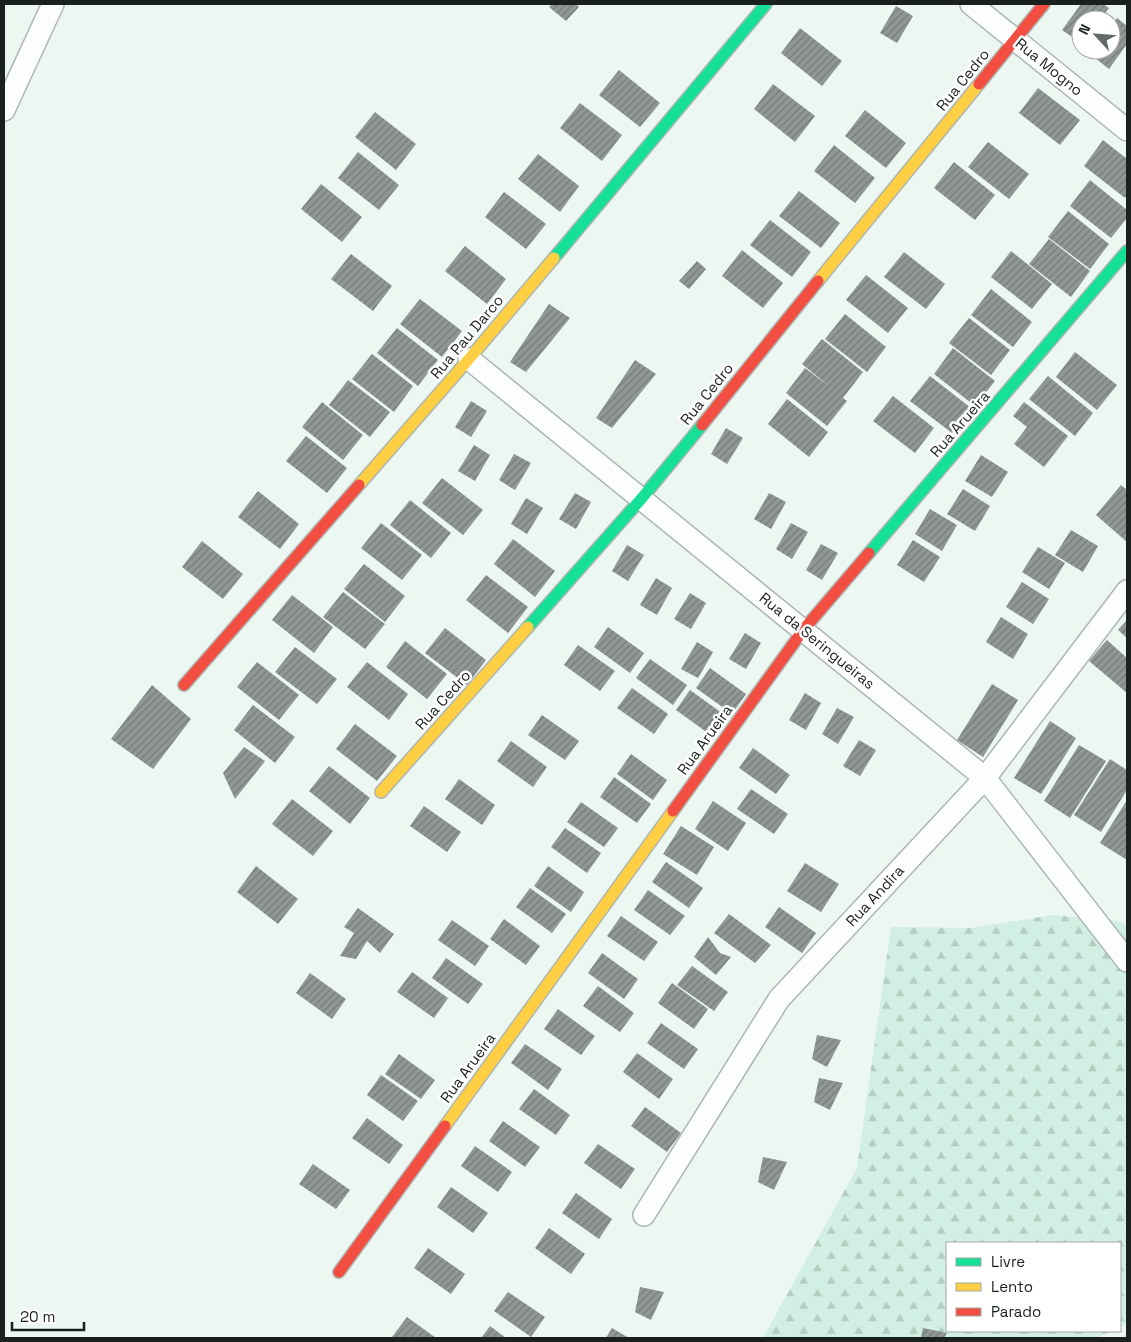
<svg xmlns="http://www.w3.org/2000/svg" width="1131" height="1342" viewBox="0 0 1131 1342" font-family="'Space Grotesk',sans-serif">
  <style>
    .forest { fill: url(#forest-firs) }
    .building { fill: url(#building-hatch) }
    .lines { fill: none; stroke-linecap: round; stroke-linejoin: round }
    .street-casing { stroke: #adb6b2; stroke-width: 24 }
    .fast-casing { stroke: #adb6b2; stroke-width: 14 }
    .slow-casing { stroke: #adb6b2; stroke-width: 14 }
    .jam-casing { stroke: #adb6b2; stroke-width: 14 }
    .street { stroke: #fcfefd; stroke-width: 21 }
    .fast { stroke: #16e098; stroke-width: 11 }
    .slow { stroke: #ffcf43; stroke-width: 11 }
    .jam { stroke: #f24e42; stroke-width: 11 }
    .labels { text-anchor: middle; stroke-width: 5; stroke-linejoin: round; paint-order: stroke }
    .street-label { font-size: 15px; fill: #19201d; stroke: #fff }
  </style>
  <defs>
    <pattern id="forest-firs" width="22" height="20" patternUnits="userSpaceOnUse" patternTransform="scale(1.25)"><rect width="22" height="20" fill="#d1efe2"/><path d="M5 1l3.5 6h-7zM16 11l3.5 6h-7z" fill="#b3cdc1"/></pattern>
    <pattern id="building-hatch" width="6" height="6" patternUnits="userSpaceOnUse" patternTransform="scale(1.25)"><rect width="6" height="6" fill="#909794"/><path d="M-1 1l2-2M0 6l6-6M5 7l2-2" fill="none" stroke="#757b78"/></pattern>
  </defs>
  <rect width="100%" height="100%" fill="#ecf7f2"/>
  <path class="forest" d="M1053,915L1121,922L1127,926V1323L1120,1327V1243H947V1331H1112L1097,1338H763L857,1168L891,927L970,928Z"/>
  <path class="building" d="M552,4H576L579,7L566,21L549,7Z
    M1081,4H1103L1109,8L1100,20H1081V43L1062,30Z
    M896,6L913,16L897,43L880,33Z
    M1117,18L1127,26V44L1109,69L1090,54L1093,50H1111V25Z
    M800,28L842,61L822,86L781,53Z
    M619,70L660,103L640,127L599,95Z
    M773,84L815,116L795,142L754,109Z
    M1038,88L1080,120L1060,145L1019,113Z
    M580,103L622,135L602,161L560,128Z
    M865,110L906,143L886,168L845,136Z
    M375,112L416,144L396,170L355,137Z
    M1103,140L1127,159V195L1125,198L1084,166Z
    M988,142L1029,174L1009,199L968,167Z
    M834,145L875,178L855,203L814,171Z
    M358,152L399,185L379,210L338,178Z
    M538,154L579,186L560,212L518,179Z
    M954,162L995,195L975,220L934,188Z
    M1090,180L1127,210V218L1111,238L1070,206Z
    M321,184L362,217L342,242L301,209Z
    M799,191L840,223L821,248L779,216Z
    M504,192L546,224L526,249L485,217Z
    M1068,211L1109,244L1090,269L1048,237Z
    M770,220L811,252L792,277L750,245Z
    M1049,239L1090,271L1071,297L1029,264Z
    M465,246L506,279L487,304L445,271Z
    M742,250L783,283L763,308L722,276Z
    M1011,251L1052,284L1032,309L991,277Z
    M904,252L945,284L926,309L884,277Z
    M351,254L392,286L373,311L331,279Z
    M697,261L706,269L689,289L679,281Z
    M866,275L908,308L888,333L846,300Z
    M991,289L1032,322L1013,347L971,315Z
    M420,299L462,331L442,357L400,324Z
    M549,304L570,318L526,372L510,362Z
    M845,314L886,347L867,372L825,339Z
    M969,318L1010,350L991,375L949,343Z
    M397,328L438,360L418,386L377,353Z
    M822,339L863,372L843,398L847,401L827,426L786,393L805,368L829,386L802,364Z
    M953,348L995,381L975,406L934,374Z
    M1075,352L1117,385L1097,410L1056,377Z
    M372,354L413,386L394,412L352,379Z
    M635,360L656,374L612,428L596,418Z
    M930,376L971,408L952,433L910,401Z
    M1048,376L1093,413L1075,436L1029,399Z
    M348,380L390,412L370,437L329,405Z
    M893,396L934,428L915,453L873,421Z
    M787,399L828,432L809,457L768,424Z
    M471,401L487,411L471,437L455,427Z
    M322,402L363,435L343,460L302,427Z
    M1024,402L1068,436L1044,467L1014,444L1027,427L1013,416Z
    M726,428L743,438L727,464L711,454Z
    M306,436L347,468L327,493L286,461Z
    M474,445L490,455L475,481L458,471Z
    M514,454L531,463L515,490L499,480Z
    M981,455L1008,472L992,497L965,481Z
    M442,478L483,510L463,535L422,503Z
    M1121,485L1127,490V542L1096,515Z
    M963,489L990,506L975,531L947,514Z
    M258,491L299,524L280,549L238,517Z
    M575,493L591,502L576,529L559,519Z
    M769,493L786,502L771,529L754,519Z
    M526,498L543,508L527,534L511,524Z
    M410,500L451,533L431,558L390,525Z
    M930,509L957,525L942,551L915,534Z
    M381,523L422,555L402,580L361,548Z
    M791,523L808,532L792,559L776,549Z
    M1071,530L1098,546L1083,572L1055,555Z
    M513,539L555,571L535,597L494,564Z
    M913,540L940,557L924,582L897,565Z
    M202,541L243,574L223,599L182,567Z
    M821,544L838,553L822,580L806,570Z
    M627,545L644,555L628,581L612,571Z
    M1038,547L1065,563L1049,589L1022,572Z
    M364,564L405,596L385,622L344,589Z
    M486,575L528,607L508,633L466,600Z
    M656,578L672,588L657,615L640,605Z
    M1022,582L1049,599L1033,624L1006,607Z
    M343,592L385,624L365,649L323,617Z
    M690,593L706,603L691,629L674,619Z
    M292,595L333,627L314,653L272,620Z
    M1001,617L1028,634L1013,659L986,642Z
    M1127,620V638L1118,630Z
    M608,627L644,653L630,673L594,647Z
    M445,628L486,660L467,685L425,653Z
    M745,633L761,643L746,669L729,659Z
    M1107,640L1127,658V693L1089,661Z
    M405,641L447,674L427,699L386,667Z
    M697,642L713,652L698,678L681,669Z
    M578,645L615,671L600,691L564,665Z
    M295,647L337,679L317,704L275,672Z
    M650,659L687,685L673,705L636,678Z
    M257,662L299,695L279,720L237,687Z
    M367,662L408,694L389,720L347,687Z
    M710,668L746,694L732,714L696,688Z
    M992,684L1018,700L983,757L957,740Z
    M152,685L191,719L153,769L111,739Z
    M632,688L668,714L654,734L617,708Z
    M690,690L726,716L712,736L676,710Z
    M805,693L821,703L806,730L789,720Z
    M253,705L295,737L275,763L234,730Z
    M837,708L854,717L838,744L822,734Z
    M542,715L579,741L565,760L528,735Z
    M1050,721L1076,738L1041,794L1014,778Z
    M355,724L397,756L377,781L336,749Z
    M859,740L876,750L860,776L843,766Z
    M511,741L547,767L533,787L497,761Z
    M1079,745L1106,761L1070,818L1044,801Z
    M244,747L265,761L235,799L223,773Z
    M753,748L790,775L776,794L739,768Z
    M631,754L667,780L653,800L617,774Z
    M1110,759L1127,770V790L1101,832L1074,815Z
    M329,766L370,798L350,824L309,791Z
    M614,777L651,804L637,823L600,797Z
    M459,779L495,805L482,825L445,799Z
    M751,789L788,814L774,834L737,809Z
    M292,799L333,831L313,856L272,824Z
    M1127,800V860L1100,843Z
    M713,801L746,823L728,851L695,829Z
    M581,802L618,828L604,847L567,822Z
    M424,806L461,832L447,852L410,826Z
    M681,826L714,847L697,875L663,854Z
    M565,828L601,853L587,873L551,847Z
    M666,862L703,888L689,908L652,882Z
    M805,863L839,884L821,912L787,891Z
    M256,866L298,899L278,924L237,892Z
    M548,866L584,892L571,912L534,886Z
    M530,888L566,914L552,933L516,907Z
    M648,890L685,916L670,935L634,910Z
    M779,907L816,933L802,953L765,927Z
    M358,908L394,934L380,953L367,941L356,959L340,956L354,933L344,927Z
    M729,914L771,945L755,963L714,933Z
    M621,916L658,942L644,961L607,936Z
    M504,919L540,946L526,965L490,939Z
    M452,920L489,946L475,966L438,940Z
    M708,937L720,953L731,957L716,975L694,957Z
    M602,953L638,979L624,999L588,973Z
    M446,958L483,984L468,1004L432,978Z
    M692,966L728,992L714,1011L677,985Z
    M412,972L448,998L434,1018L397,992Z
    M310,973L346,999L332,1019L296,993Z
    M672,983L708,1009L694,1029L658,1003Z
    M598,986L634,1013L620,1032L583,1006Z
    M558,1009L595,1036L581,1055L544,1029Z
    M661,1023L698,1049L684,1069L647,1043Z
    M817,1035L841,1040L827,1067L812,1059Z
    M525,1044L562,1069L548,1090L511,1063Z
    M637,1053L673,1079L659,1099L623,1072Z
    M399,1054L435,1080L421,1099L385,1074Z
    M381,1075L418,1101L403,1121L367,1095Z
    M819,1078L843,1083L830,1110L814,1102Z
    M534,1089L570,1115L556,1135L519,1109Z
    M645,1107L681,1133L667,1152L631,1126Z
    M367,1118L403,1145L389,1164L352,1138Z
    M503,1121L540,1147L525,1167L489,1141Z
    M598,1144L635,1169L621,1189L584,1163Z
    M475,1146L512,1172L498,1192L461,1166Z
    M763,1157L787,1162L774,1190L758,1182Z
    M313,1164L350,1190L336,1209L299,1184Z
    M451,1187L488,1213L473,1233L437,1207Z
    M576,1193L612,1219L599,1239L562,1213Z
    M549,1228L585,1254L571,1274L535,1248Z
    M428,1248L465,1274L451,1294L414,1268Z
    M640,1287L664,1292L651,1320L635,1312Z
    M508,1292L545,1317L531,1337L494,1311Z
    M407,1317L436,1338L392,1337Z
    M490,1326L506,1338H481Z
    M612,1328L629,1338H606Z
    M923,1328L947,1333L944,1338H921Z"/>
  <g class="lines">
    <g class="street-casing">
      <path id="street" d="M971,4L1127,130
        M4,110L53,4
        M469,359L985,778L1127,961
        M644,1215L779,999L985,778L1127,591"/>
    </g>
    <g class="fast-casing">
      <path id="fast" d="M554,258L766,4
        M869,553L1127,251
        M528,627L642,498L702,425"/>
    </g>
    <g class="slow-casing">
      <path id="slow" d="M818,281L979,84
        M359,485L469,359L554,258
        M381,792L528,627
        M445,1126L673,811"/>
    </g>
    <g class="jam-casing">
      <path id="jam" d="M979,84L1044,4
        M702,425L818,281
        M184,685L359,485
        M673,811L804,629L869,553
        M339,1272L445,1126"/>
    </g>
    <use href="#street" class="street"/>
    <use href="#fast" class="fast"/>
    <use href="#slow" class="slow"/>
    <use href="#jam" class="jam"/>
  </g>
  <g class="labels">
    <g class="street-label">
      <text transform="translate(1049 67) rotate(39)" y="5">Rua Mogno</text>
      <text transform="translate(963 80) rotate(-51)" y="5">Rua Cedro</text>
      <text transform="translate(467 337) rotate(-50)" y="5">Rua Pau Darco</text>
      <text transform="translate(707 394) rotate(-51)" y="5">Rua Cedro</text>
      <text transform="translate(960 424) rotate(-49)" y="5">Rua Arueira</text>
      <text transform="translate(817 641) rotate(39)" y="5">Rua da Seringueiras</text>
      <text transform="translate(443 700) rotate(-48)" y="5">Rua Cedro</text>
      <text transform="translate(705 740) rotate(-54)" y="5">Rua Arueira</text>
      <text transform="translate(875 896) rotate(-47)" y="5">Rua Andira</text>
      <text transform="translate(468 1068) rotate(-54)" y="5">Rua Arueira</text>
    </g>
  </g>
  <rect width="1131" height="1342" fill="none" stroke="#19201d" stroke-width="10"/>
  <rect x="946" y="1242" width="175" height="90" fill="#ffffff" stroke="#a3a6a5"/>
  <rect x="956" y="1258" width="25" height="8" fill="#16e098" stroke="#a3a6a5"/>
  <text x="991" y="1267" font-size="15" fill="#19201d">Livre</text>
  <rect x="956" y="1283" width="25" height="8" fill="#ffcf43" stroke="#a3a6a5"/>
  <text x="991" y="1292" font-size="15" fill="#19201d">Lento</text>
  <rect x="956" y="1308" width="25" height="8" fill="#f24e42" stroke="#a3a6a5"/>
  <text x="991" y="1317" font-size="15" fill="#19201d">Parado</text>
  <g transform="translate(1096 35) rotate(296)"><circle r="24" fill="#ffffff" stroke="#a3a6a5"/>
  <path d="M0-4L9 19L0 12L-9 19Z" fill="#636b68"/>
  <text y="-8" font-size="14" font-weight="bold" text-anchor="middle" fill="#19201d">N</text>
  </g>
  <path d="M12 1322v8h72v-8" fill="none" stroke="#19201d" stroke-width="2.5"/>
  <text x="20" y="1322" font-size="15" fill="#19201d" stroke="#ffffff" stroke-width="4" paint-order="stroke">20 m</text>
</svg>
